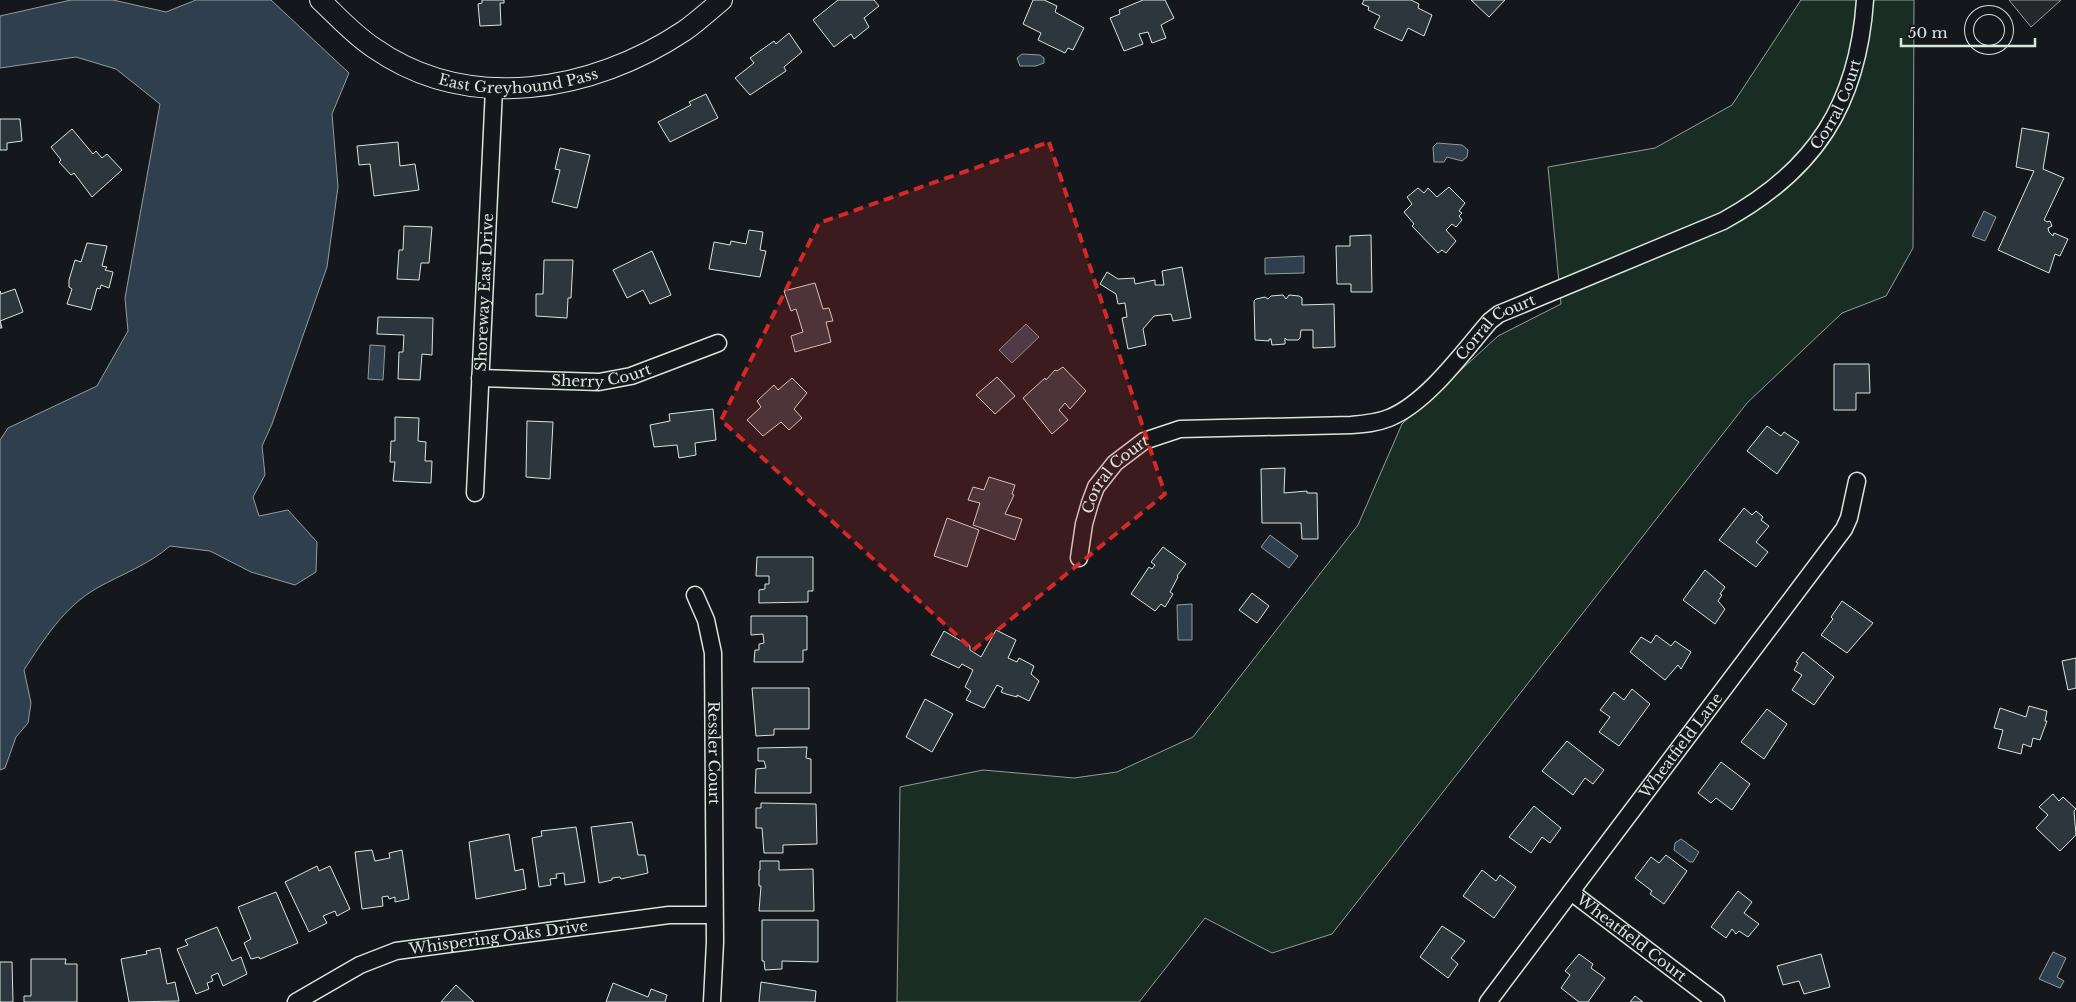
<svg xmlns="http://www.w3.org/2000/svg" width="2076" height="1002" viewBox="0 0 2076 1002" font-family="'Libre Baskerville',serif">
  <style>
    .green { fill: #1a2d24; stroke: #939e99 }
    .parking { fill: #24282b; stroke: #939e99 }
    .water { fill: #2f3f4d; stroke: #939e99 }
    .building { fill: #2c363c; stroke: #d8e6dc }
    .lines { fill: none; stroke-linecap: round; stroke-linejoin: round }
    .service-casing { stroke: #d8e6dc; stroke-width: 10 }
    .minor-casing { stroke: #d8e6dc; stroke-width: 19 }
    .tertiary-casing { stroke: #d8e6dc; stroke-width: 22 }
    .service { stroke: #14181c; stroke-width: 8 }
    .minor { stroke: #14181c; stroke-width: 16 }
    .tertiary { stroke: #14181c; stroke-width: 20 }
    .marked { fill: #d62828; fill-opacity: 0.2; stroke: #d62828; stroke-width: 4; stroke-dasharray: 10 6; stroke-linejoin: round }
    .labels { text-anchor: middle; stroke-width: 4; stroke-linejoin: round; paint-order: stroke }
    .street-label { font-size: 15px; fill: #d8e6dc; stroke: #14181c }
  </style>
  <rect width="100%" height="100%" fill="#14181c"/>
  <path class="green" d="M1801,0H1914L1913,248L1886,296L1842,313L1747,403L1332,934L1272,953L1205,918L1139,1002H897L900,787L983,770L1074,778L1117,772L1193,737L1358,525L1402,424L1498,336L1561,304L1548,167L1655,148L1732,105Z"/>
  <path class="parking" d="M2009,0H2061L2031,27Z"/>
  <path class="water" d="M71,0H113L166,12L196,0H271L349,73L332,114L338,187L327,267L272,424L262,446L265,475L253,497L259,516L288,510L317,542L316,572L295,585L251,572L210,551L170,546C148,565 122,574 97,588C64,607 44,639 24,670L31,703L28,723L16,737L5,768L0,770V440L8,428L97,386L128,331L125,298L160,104L116,69L76,57L0,68V16Z
    M1022,54L1040,55L1044,58V63L1036,66H1020L1017,58Z
    M1437,143L1462,145L1468,150L1467,157L1462,161L1447,157L1444,162H1434L1433,147Z
    M1984,211L1996,217L1985,241L1972,236Z
    M1304,256V273L1265,274V258Z
    M1026,324L1039,337L1012,363L999,350Z
    M370,345L385,346L383,380L368,379Z
    M1270,535L1298,556L1289,568L1261,547Z
    M1192,604V640H1178L1177,605Z
    M1681,839L1699,852L1693,862H1690L1674,850L1675,843Z
    M2053,952L2066,958L2057,977L2064,981L2060,988L2039,979Z"/>
  <path class="building" d="M482,0H504V3H500L501,25L480,26L478,4L482,3Z
    M838,0H874L879,6L864,18L869,27L854,39L851,34L834,47L813,20Z
    M1033,0H1044L1057,6L1055,12L1084,28L1073,50L1068,48L1065,53L1038,40L1041,33L1023,24Z
    M1143,0H1165L1174,18L1161,25L1166,38L1152,43L1148,32L1139,34L1143,44L1124,51L1110,18L1120,14L1119,10Z
    M1364,0H1411L1419,4L1418,8L1432,15L1424,36L1408,28L1402,41L1374,28L1380,16L1368,10L1369,7L1362,4Z
    M1471,0H1505L1489,17Z
    M789,33L802,52L784,67L786,71L750,95L735,78L754,63L750,58L774,41L776,44Z
    M706,94L718,118L670,142L658,122L691,105L689,102Z
    M0,119H20L22,141L7,143V150H0Z
    M2022,128L2049,133L2043,169L2064,178L2044,220L2047,222L2050,221L2052,226L2048,228L2049,232L2053,236L2054,233L2068,239L2060,256L2055,254L2049,273L1998,250L2034,171L2016,167Z
    M72,129L93,154L96,151L102,158L107,154L122,170L92,197L74,173L71,175L59,162L61,160L51,147Z
    M398,142L400,166L415,164L419,190L374,196L370,164L359,165L357,146Z
    M560,148L590,155L577,208L552,202L560,170L555,169Z
    M1449,187L1465,203L1459,211L1462,213L1459,216L1462,220L1456,227L1452,224L1446,230L1456,241L1446,253L1442,250L1438,253L1412,226L1414,224L1404,212L1412,204L1407,197L1418,188L1424,193L1428,188L1437,197Z
    M404,226L432,227L429,263H421L419,280L397,279L399,250H403Z
    M749,230L763,232L760,250L766,251L760,277L709,269L714,242L730,245L731,241L746,244Z
    M1371,235L1372,292H1351V284H1337L1336,246H1350V236Z
    M87,243L107,246L102,266L107,267L105,270L113,272L109,288L101,285L100,289L97,288L91,310L67,304L72,289L69,287V280L75,260L81,262Z
    M652,251L671,295L650,304L643,290L627,298L613,270Z
    M544,260H573L571,298H568L567,318L536,316V294H543Z
    M1182,267L1191,318L1173,321L1171,314L1154,316L1143,329L1146,345L1128,349L1122,318L1127,317L1125,303L1118,304L1116,294L1100,284L1107,272L1118,279L1134,278L1135,284L1155,280V285H1164L1162,271Z
    M815,283L823,309L829,308L833,321L826,322L831,342L795,352L791,336L803,332L796,309L791,311L784,291Z
    M15,289L23,312L0,321L2,328H0V291L1,294Z
    M1283,295L1286,299L1289,295L1299,296L1302,298V305L1334,304L1335,347L1313,348V330H1301L1300,338L1298,340H1287L1285,338V344L1272,345L1271,339H1269V341L1255,340L1254,301L1256,299L1265,297L1268,299L1271,296Z
    M378,317L433,318L432,355L422,354L420,380L398,379L399,352H403L404,335L377,334Z
    M1834,364H1869L1870,393H1856V410H1834Z
    M1063,367L1086,391L1070,409L1065,403L1059,410L1068,420L1052,434L1023,398L1045,378L1046,380L1055,370L1057,371Z
    M997,377L1015,396L995,414L976,395Z
    M792,378L807,393L794,409L802,418L789,430L781,422L763,436L747,420L761,407L757,401L774,385L778,390Z
    M713,409L716,440L695,443L696,455L679,458L677,445L654,447L650,425L670,421L669,414Z
    M395,417L419,418L418,441L426,442L425,461H432L431,483L393,481L395,462H390L391,441H395Z
    M527,421L553,422L550,479L526,477Z
    M1767,426L1781,436L1784,432L1799,442L1777,474L1747,451Z
    M1285,468L1284,493L1307,491V493H1317L1318,539H1302L1301,523H1262L1261,469Z
    M989,477L1015,485L1012,494L1014,495L1005,514L1022,519L1015,540L973,525L980,503L968,500L973,487L984,490Z
    M1744,508L1752,515L1756,511L1763,517L1761,520L1769,526L1756,542L1768,552L1756,567L1719,540Z
    M947,518L979,530L967,567L934,556Z
    M1163,547L1186,564L1177,576L1178,577L1170,592L1173,594L1165,607L1161,604L1155,611L1131,594L1149,567L1152,569L1155,565L1151,562Z
    M757,557H813V591H808V602L759,603V590L765,589V584H769V576H756Z
    M1705,570L1725,587L1720,594L1722,595L1718,601L1725,609L1715,624L1683,600Z
    M1252,593L1269,606L1257,623L1239,610Z
    M1842,601L1873,623L1847,653L1821,635L1833,619L1831,617Z
    M751,616H807V650H803V662H754L755,650H759V644L764,643L763,634L751,635Z
    M996,630L1016,640L1008,658L1017,662L1019,658L1034,666L1031,674L1039,681L1029,701L1017,695V697L1006,694L1001,692L1003,688L997,685L984,708L966,700L971,691L965,687L973,670L962,664L959,668L931,655L944,631L970,646V650L981,657Z
    M1656,635L1671,646L1675,641L1691,652L1681,669L1678,665L1665,680L1630,652L1641,637L1651,643Z
    M1803,652L1834,677L1814,705L1792,690L1802,675L1794,670L1798,663L1796,662Z
    M2076,658V688L2068,690L2062,661Z
    M752,688H809V729H774V735L756,736Z
    M1632,689L1650,704L1619,746L1599,732L1610,717L1600,710L1614,692L1624,700Z
    M925,699L953,714L932,752L906,737Z
    M2029,706L2047,711L2045,721H2047L2040,740L2033,738L2031,747L2023,744L2021,754L1998,748L2003,730L1994,728L2000,708L2026,717Z
    M1767,709L1787,724L1764,759L1741,742Z
    M1567,741L1604,770L1593,784L1585,778L1573,795L1542,771Z
    M807,747L806,758L811,759V793H755L756,769L766,768L764,761H758V748Z
    M1721,762L1750,784L1732,810L1716,798L1711,803L1698,793Z
    M2053,794L2059,801L2063,797L2076,809L2074,811L2076,835L2060,851L2036,828L2048,815L2039,807Z
    M761,803L816,804L817,844L783,845V853H764L762,828H756V808H761Z
    M1534,806L1561,828L1550,843L1542,837L1531,853L1509,837Z
    M632,822L638,855H645L648,873L621,879L620,877L612,878V880L599,883L591,827Z
    M576,827L585,882L565,885L564,873L556,874L557,878L550,879L551,885L539,887L532,838L542,836L541,831Z
    M509,834L515,871L523,869L526,889L476,899L469,842Z
    M372,850L375,861L390,858L389,853L402,850L409,899L395,902V897L389,899L388,896L382,897L383,906L362,909L355,852Z
    M1666,855L1687,871L1664,904L1650,894L1652,891L1635,878L1651,857L1659,863Z
    M760,861H779V870L813,869L814,911H759L761,886H759V870H760Z
    M317,866L319,871L330,866L350,909L337,916L335,911L323,916L327,923L309,932L285,882Z
    M1482,870L1496,881L1500,875L1516,887L1494,918L1463,896Z
    M1738,891L1752,902L1744,913L1759,924L1748,937L1739,931L1736,934L1732,929L1726,938L1711,927Z
    M276,892L298,943L260,959L259,957L251,959L244,943L251,939L238,907Z
    M762,920H818V962L782,961V969L765,970L764,961H762Z
    M1442,926L1465,941L1451,958L1458,964L1448,978L1420,957Z
    M217,927L232,961L241,957L247,974L223,986L218,973L211,976L213,981L207,983L209,989L196,994L177,949L188,945L185,940Z
    M160,948L167,984L175,982L179,1001L129,1002L121,959L147,954L146,951Z
    M1579,954L1593,964L1591,968L1605,978L1588,1002H1579L1561,988L1570,975L1565,971Z
    M1821,954L1830,987L1804,994L1799,981L1783,985L1777,966Z
    M31,959H66L65,964H77V1002H24V996H31Z
    M0,962H12L13,1002H0Z
    M761,982L816,991L815,1002H759Z
    M613,983L648,997L651,989L667,995L665,1002H606Z
    M456,985L474,1002H441Z
    M1635,996L1643,1002H1630Z"/>
  <g class="lines">
    <g class="service-casing">
      <path id="service" d="M1969 30a20 20 0 1 1 40 0a20 20 0 1 1-40 0Z"/>
    </g>
    <g class="minor-casing">
      <g id="minor">
        <path id="s1" d="M480,378L599,382L631,376L718,343"/>
        <path id="s2" d="M475,493L494,89"/>
        <path id="s3" d="M1079,558L1084,524L1090,503L1096,487L1115,463L1144,441L1180,429L1351,425C1364,424 1377,423 1389,418C1427,403 1463,352 1490,321L1499,314L1723,221C1815,171 1858,104 1865,0"/>
        <path id="s4" d="M695,595L706,620L713,653L715,942L712,1002"/>
        <path id="s5" d="M1571,892L1716,1002"/>
        <path id="s6" d="M296,1002L360,965L396,951L669,915H714"/>
        <path id="s7" d="M1488,1002L1844,529L1849,518L1857,481"/>
      </g>
    </g>
    <g class="tertiary-casing">
      <g id="tertiary">
        <path id="s8" d="M320,0C337,16 354,35 374,48C469,114 592,92 684,31C697,22 710,10 722,0"/>
      </g>
    </g>
    <use href="#service" class="service"/>
    <use href="#minor" class="minor"/>
    <use href="#tertiary" class="tertiary"/>
  </g>
  <path class="marked" d="M1049,142L1165,494L973,650L721,420L819,223Z"/>
  <g class="labels">
    <g class="street-label">
      <text dy="5" stroke="none"><textPath href="#s8" startOffset="225">East Greyhound Pass</textPath></text>
      <text dy="5" stroke="none"><textPath href="#s3" startOffset="950">Corral Court</textPath></text>
      <text dy="5" stroke="none"><textPath href="#s2" startOffset="201">Shoreway East Drive</textPath></text>
      <text dy="5" stroke="none"><textPath href="#s3" startOffset="530">Corral Court</textPath></text>
      <text dy="5" stroke="none"><textPath href="#s1" startOffset="122">Sherry Court</textPath></text>
      <text dy="5" stroke="none"><textPath href="#s3" startOffset="95">Corral Court</textPath></text>
      <text dy="5" stroke="none"><textPath href="#s7" startOffset="321">Wheatfield Lane</textPath></text>
      <text dy="5" stroke="none"><textPath href="#s4" startOffset="161">Ressler Court</textPath></text>
      <text dy="5" stroke="none"><textPath href="#s6" startOffset="216">Whispering Oaks Drive</textPath></text>
      <text dy="5" stroke="none"><textPath href="#s5" startOffset="76">Wheatfield Court</textPath></text>
    </g>
  </g>
  <path d="M1901 38v8h134v-8" fill="none" stroke="#d8e6dc" stroke-width="2.5"/>
  <text x="1908" y="38" font-size="15" fill="#d8e6dc" stroke="#14181c" stroke-width="4" paint-order="stroke">50 m</text>
</svg>
